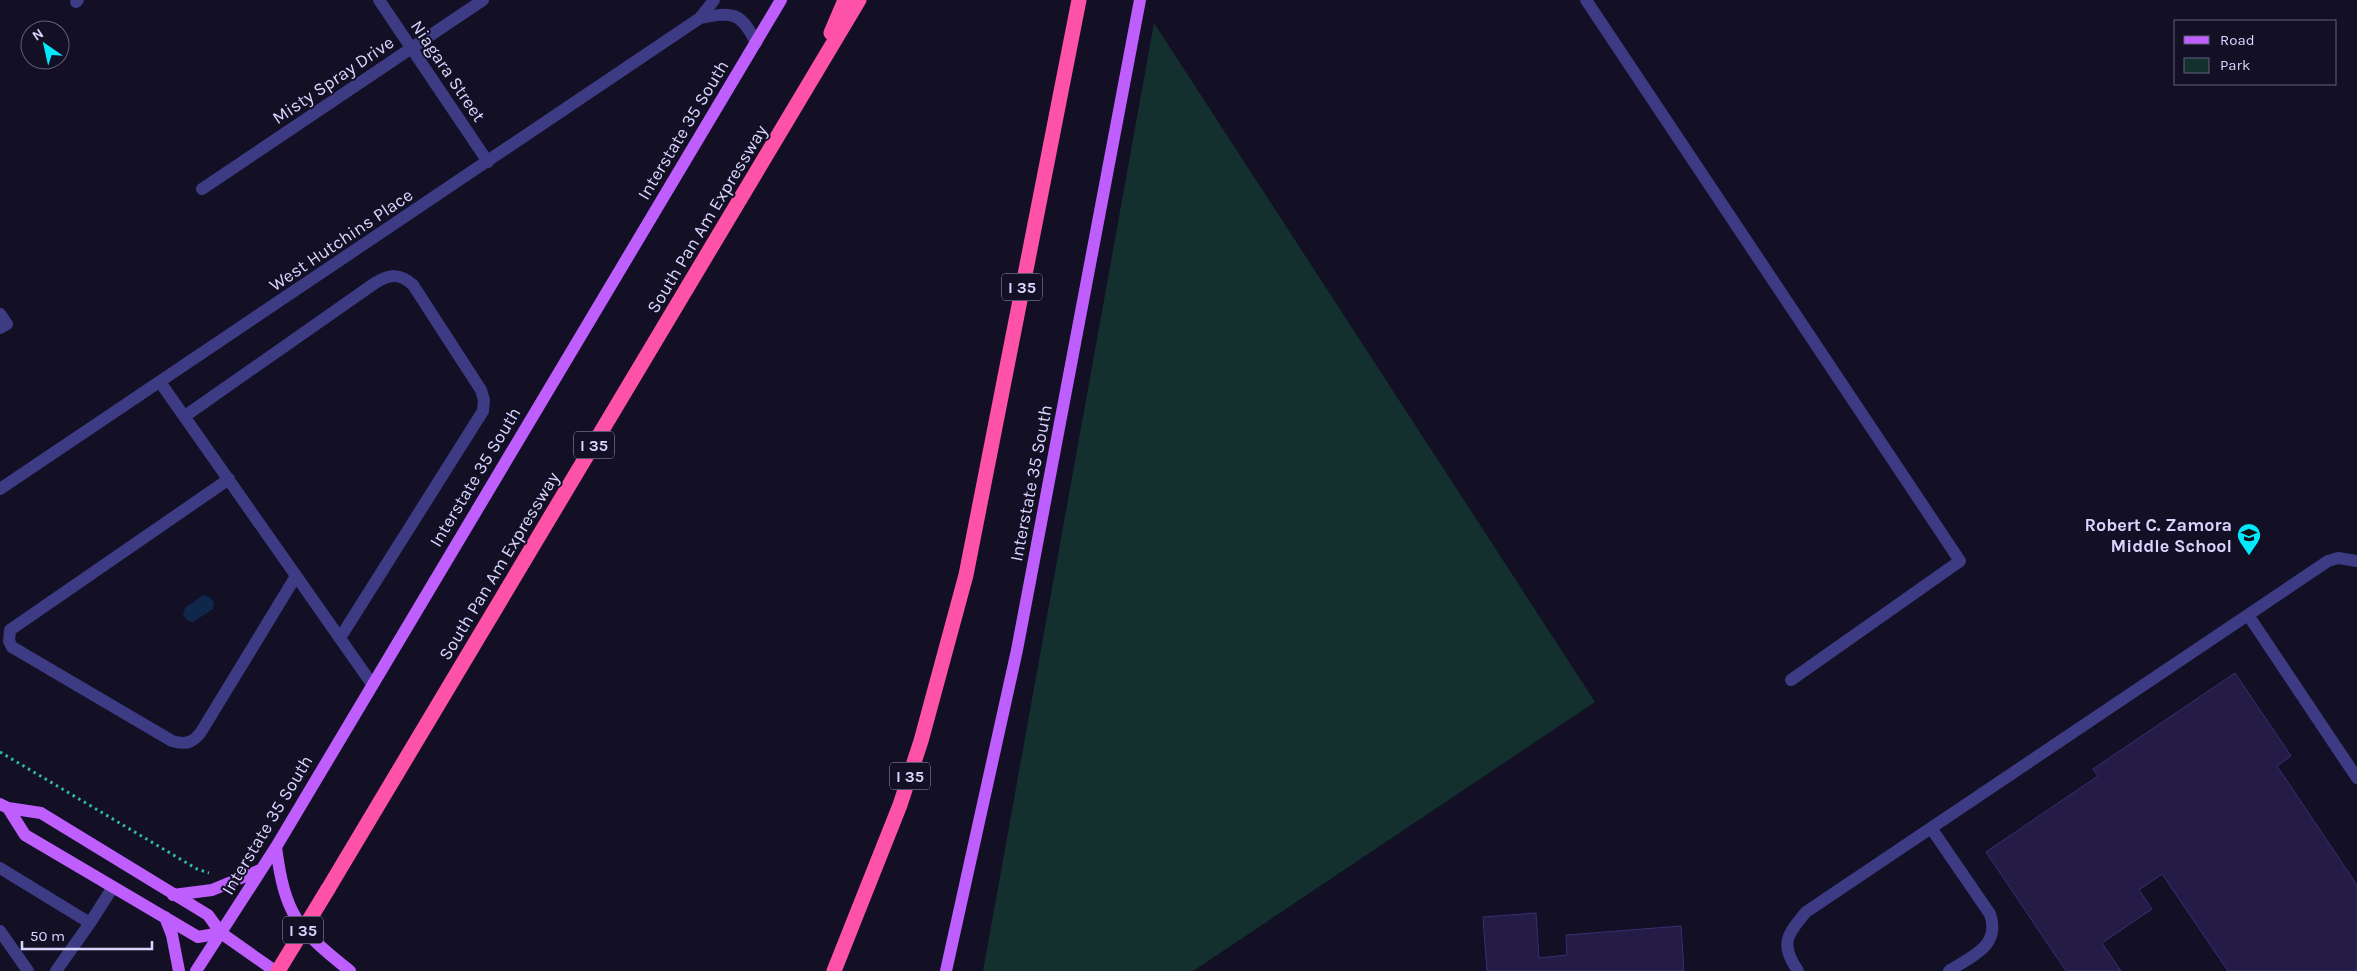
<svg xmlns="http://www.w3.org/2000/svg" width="2357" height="971" viewBox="0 0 2357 971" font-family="Karla,sans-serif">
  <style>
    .green { fill: #13302e }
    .water { fill: #0f274b }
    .building { fill: #241c47; stroke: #3a2e72 }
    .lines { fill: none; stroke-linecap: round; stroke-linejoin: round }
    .path { stroke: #31b7ab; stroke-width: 3; stroke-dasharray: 2.5 4; stroke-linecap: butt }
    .minor { stroke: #3c3b84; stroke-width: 12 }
    .major { stroke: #be5efd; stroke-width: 12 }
    .highway { stroke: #fd52a8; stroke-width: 15 }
    .highway-bridge { stroke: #fd52a8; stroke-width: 15 }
    .labels { text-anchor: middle; stroke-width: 4; stroke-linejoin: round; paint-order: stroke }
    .shield { fill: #131026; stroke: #9e9abd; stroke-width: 1 }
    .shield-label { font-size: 16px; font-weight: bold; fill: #d9d5fe }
    .street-label { font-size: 18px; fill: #d9d5fe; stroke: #131026 }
    .poi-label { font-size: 18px; font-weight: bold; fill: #d9d5fe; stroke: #131026; text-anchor: end }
  </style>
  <rect width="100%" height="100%" fill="#131026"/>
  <path class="green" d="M1154,23L1595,702L1193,971H983Z"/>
  <path class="water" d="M203,595L210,597L214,603L213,609L193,622L188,621L183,615L185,608Z"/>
  <path class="building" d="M2235,673L2291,756L2277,766L2357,885V971H2228L2162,874L2139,890L2152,909L2102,943L2121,971H2066L1986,852L2098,776L2093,769Z
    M1536,913L1539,958L1567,955L1566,935L1681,926L1684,971H1487L1483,917Z"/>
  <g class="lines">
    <path class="path" d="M0,752L197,869L209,873"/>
    <path class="minor" d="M379,0L488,162
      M1586,0L1960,561L1791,680
      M76,2L78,0
      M700,18C732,12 741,11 756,43
      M202,189L483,0
      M0,314L7,324L0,328
      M160,382L372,684
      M185,416L375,283C390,274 400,273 413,285L481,390L484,400L483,411L340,638
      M229,479L10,630L9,641L12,647L172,741C185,745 193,743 201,732L296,576
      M0,489L700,18L714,0
      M2248,615L2357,778
      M1931,828L1990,914C2001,946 1972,956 1949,971
      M0,868L90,923L113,887
      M0,931L28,971
      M56,971L90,923
      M1798,971C1780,944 1786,936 1806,912L2328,561L2338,558L2357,561"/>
    <path class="major" d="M0,804L8,808L41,813L208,915L221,933L275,971
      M8,808L25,835L198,937L221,933
      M276,847C285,915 297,929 350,971
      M173,895L212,890L260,870
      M165,917L172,935L179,971
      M196,971L276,847L781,0
      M946,971L1017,650L1140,0"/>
    <path class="highway" d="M831,33L845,0
      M328,889L859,0
      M834,971L900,805L921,741L966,575L1079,0"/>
    <path class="highway-bridge" d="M278,971L328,889"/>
  </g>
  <defs>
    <g id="school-pin" transform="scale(1.25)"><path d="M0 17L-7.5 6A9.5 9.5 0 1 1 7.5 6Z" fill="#04e8fb" stroke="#131026"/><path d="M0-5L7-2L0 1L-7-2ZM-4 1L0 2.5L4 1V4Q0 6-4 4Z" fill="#111"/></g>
  </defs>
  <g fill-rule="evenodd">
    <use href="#school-pin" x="2249" y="535"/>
  </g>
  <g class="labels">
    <g class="shield">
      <rect x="1002" y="273.5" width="40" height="27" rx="4"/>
      <rect x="574" y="431.5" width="40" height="27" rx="4"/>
      <rect x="890" y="762.5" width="40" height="27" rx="4"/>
      <rect x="283" y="916.5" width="40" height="27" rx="4"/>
    </g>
    <g class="shield-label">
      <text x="1022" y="293">I 35</text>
      <text x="594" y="451">I 35</text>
      <text x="910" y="782">I 35</text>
      <text x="303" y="936">I 35</text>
    </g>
    <g class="street-label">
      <text transform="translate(448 71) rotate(56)" y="6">Niagara Street</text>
      <text transform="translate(333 80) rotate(-34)" y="6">Misty Spray Drive</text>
      <text transform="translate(683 130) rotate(-59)" y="6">Interstate 35 South</text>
      <text transform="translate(707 219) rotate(-59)" y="6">South Pan Am Expressway</text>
      <text transform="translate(341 240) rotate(-34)" y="6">West Hutchins Place</text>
      <text transform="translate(475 477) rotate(-59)" y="6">Interstate 35 South</text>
      <text transform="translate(1031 483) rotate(-79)" y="6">Interstate 35 South</text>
      <text transform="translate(499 566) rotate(-59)" y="6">South Pan Am Expressway</text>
      <text transform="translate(267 825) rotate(-59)" y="6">Interstate 35 South</text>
    </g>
    <g class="poi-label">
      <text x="2232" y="531">Robert C. Zamora<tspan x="2232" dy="21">Middle School</tspan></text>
    </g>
  </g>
  <rect x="2174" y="20" width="162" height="65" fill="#131026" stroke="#625f7c"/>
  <rect x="2184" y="36" width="25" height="8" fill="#be5efd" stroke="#625f7c"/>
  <text x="2220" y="45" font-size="15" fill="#d9d5fe">Road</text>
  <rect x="2184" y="58" width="25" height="15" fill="#13302e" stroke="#625f7c"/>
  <text x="2220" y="70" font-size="15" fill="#d9d5fe">Park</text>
  <g transform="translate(45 45) rotate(326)"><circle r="24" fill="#131026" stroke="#625f7c"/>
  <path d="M0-4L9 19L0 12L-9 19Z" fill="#04e8fb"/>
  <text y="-8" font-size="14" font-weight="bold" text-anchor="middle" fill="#d9d5fe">N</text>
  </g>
  <path d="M22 941v8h130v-8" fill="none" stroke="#d9d5fe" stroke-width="2.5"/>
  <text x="30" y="941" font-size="15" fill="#d9d5fe" stroke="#131026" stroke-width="4" paint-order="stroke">50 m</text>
</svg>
